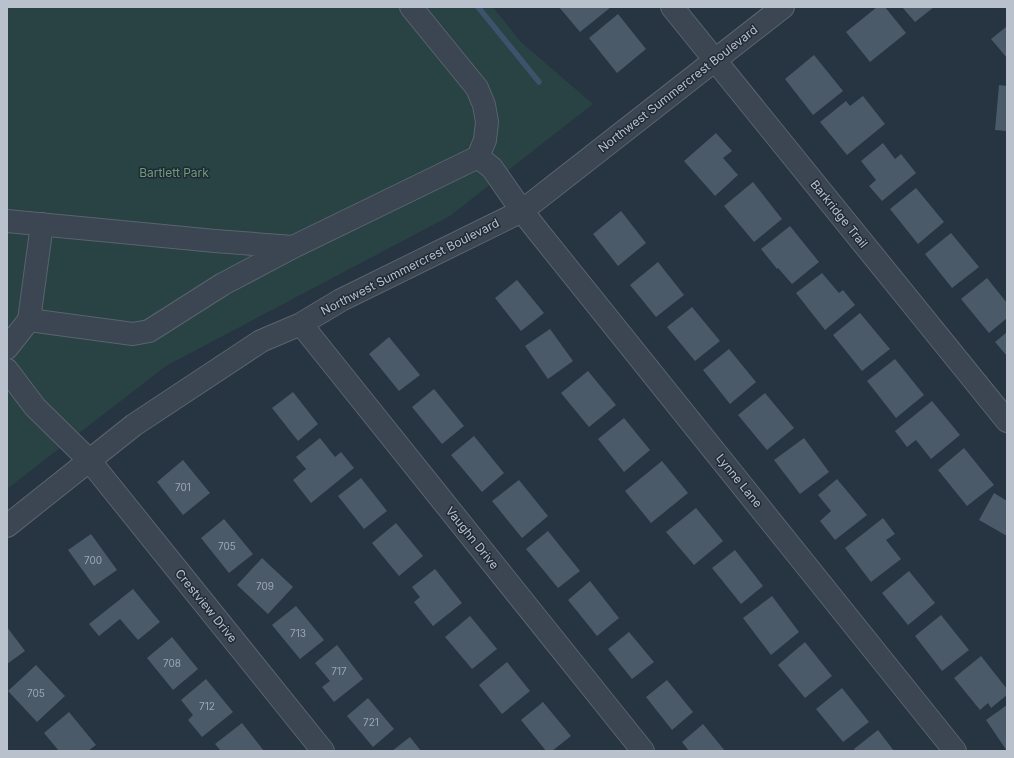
<svg xmlns="http://www.w3.org/2000/svg" width="1014" height="758" viewBox="0 0 1014 758" font-family="Inter,sans-serif">
  <style>
    .green { fill: #294243 }
    .lines { fill: none; stroke-linecap: round; stroke-linejoin: round }
    .stream { stroke: #3d536b; stroke-width: 5.5 }
    .building { fill: #4b5a68 }
    .minor-casing { stroke: #59646f; stroke-width: 24 }
    .minor { stroke: #3b4652; stroke-width: 22 }
    .labels { text-anchor: middle; stroke-width: 3; stroke-linejoin: round; paint-order: stroke }
    .number-label { font-size: 10px; fill: #9da7b3 }
    .street-label { font-size: 12px; fill: #b8c1cc; stroke: #202b37 }
    .park-label { font-size: 12px; fill: #709c77; stroke: #202b37 }
  </style>
  <rect width="100%" height="100%" fill="#273442"/>
  <path class="green" d="M7,7H493L521,42L593,104L450,216L166,366L7,489Z"/>
  <g class="lines">
    <path class="stream" d="M478,7L539,82"/>
  </g>
  <path class="building" d="M559,7H611L580,32Z
    M877,7H885L906,33L870,62L846,32Z
    M902,7H934L915,22Z
    M618,14L646,49L617,73L589,38Z
    M1006,27L1007,28V58L991,39Z
    M814,55L843,91L813,115L785,79Z
    M999,85L1007,86V131L995,130Z
    M863,96L885,124L847,155L820,122L846,101L850,106Z
    M716,133L732,151L723,158L738,175L715,196L684,161Z
    M883,143L895,159L901,154L916,173L882,201L869,186L876,180L861,161Z
    M753,182L782,219L754,242L724,206Z
    M916,188L944,222L918,244L890,209Z
    M621,211L646,243L618,266L593,234Z
    M790,226L819,262L792,284L778,268L777,269L761,249Z
    M951,233L979,267L952,288L925,254Z
    M658,262L684,295L656,317L630,285Z
    M822,273L839,293L843,290L855,305L825,330L796,293Z
    M987,278L1007,303V318L989,333L961,299Z
    M517,280L544,313L521,331L495,298Z
    M692,307L720,341L695,361L667,327Z
    M860,313L890,349L862,371L833,335Z
    M550,329L573,361L548,379L525,346Z
    M1007,332V356L995,342Z
    M389,337L420,375L399,391L369,354Z
    M729,349L756,382L730,404L703,370Z
    M895,359L924,395L896,418L867,381Z
    M588,371L616,405L589,427L561,393Z
    M434,389L464,426L442,444L412,407Z
    M293,392L318,424L298,441L272,408Z
    M765,393L794,428L767,450L738,415Z
    M932,401L960,435L931,459L916,440L907,447L895,431Z
    M624,418L650,450L624,472L598,439Z
    M474,436L504,473L482,492L451,455Z
    M320,438L335,457L341,452L354,468L311,503L293,480L306,469L296,457Z
    M804,438L829,472L800,494L774,460Z
    M964,448L994,485L967,506L938,470Z
    M183,460L210,493L183,515L157,482Z
    M662,461L688,493L651,523L625,491Z
    M361,478L387,511L364,529L338,496Z
    M837,479L867,515L835,540L820,521L831,511L818,495Z
    M519,480L548,516L522,538L492,501Z
    M994,493L1007,501V536L979,520Z
    M696,508L723,541L694,565L666,532Z
    M883,518L895,534L886,540L901,559L871,582L845,548Z
    M224,519L253,554L229,573L201,538Z
    M396,523L423,556L399,576L372,543Z
    M548,531L580,571L558,588L526,549Z
    M91,534L117,570L94,586L68,550Z
    M735,550L763,586L741,604L712,568Z
    M262,558L293,587L268,614L237,585Z
    M435,569L462,603L433,626L414,602L420,597L412,587Z
    M909,571L935,603L908,625L882,593Z
    M590,581L619,618L597,636L568,600Z
    M133,589L160,622L138,640L120,619L99,636L89,624Z
    M772,596L799,632L771,655L743,618Z
    M296,606L324,640L300,659L272,625Z
    M941,615L969,650L942,671L915,636Z
    M470,616L497,649L472,669L445,637Z
    M7,627L25,651L7,664Z
    M629,632L654,662L632,679L608,649Z
    M172,637L198,669L173,690L147,658Z
    M805,642L832,676L805,698L778,665Z
    M337,645L363,679L334,702L322,687L330,681L315,663Z
    M981,656L1007,689V695L991,708L988,703L980,710L954,678Z
    M507,662L530,691L502,714L479,685Z
    M36,665L65,696L37,722L8,691Z
    M206,679L233,712L202,737L188,720L193,715L181,700Z
    M667,680L693,712L672,730L646,697Z
    M842,688L869,722L843,742L816,709Z
    M368,698L394,729L373,747L347,716Z
    M543,702L571,736L552,751H546L521,720Z
    M1007,705V751L986,720Z
    M69,712L96,745L88,751H59L44,733Z
    M242,723L264,751H221L215,744Z
    M703,724L725,751H689L682,742Z
    M878,730L894,751H855L854,749Z
    M410,737L421,751H392Z"/>
  <g class="lines">
    <g class="minor-casing">
      <path id="minor" d="M672,7L1007,421
        M478,157L492,168L522,211L537,230L955,751
        M7,221L215,241L293,247L478,157L485,140L487,122L484,105L477,88L411,7
        M29,320L133,334L149,331L223,284L293,247
        M301,324L643,751
        M7,348L29,320L42,224
        M7,370L35,407L89,460L323,751
        M7,526L134,425L261,341L301,324L341,300L522,211L783,7"/>
    </g>
    <use href="#minor" class="minor"/>
  </g>
  <g class="labels">
    <g class="number-label">
      <text x="183" y="491">701</text>
      <text x="227" y="550">705</text>
      <text x="93" y="564">700</text>
      <text x="265" y="590">709</text>
      <text x="298" y="637">713</text>
      <text x="172" y="667">708</text>
      <text x="339" y="675">717</text>
      <text x="36" y="697">705</text>
      <text x="207" y="710">712</text>
      <text x="371" y="726">721</text>
    </g>
    <g class="street-label">
      <text transform="translate(678 89) rotate(-38)" y="4">Northwest Summercrest Boulevard</text>
      <text transform="translate(839 214) rotate(51)" y="4">Barkridge Trail</text>
      <text transform="translate(410 267) rotate(-27)" y="4">Northwest Summercrest Boulevard</text>
      <text transform="translate(739 481) rotate(51)" y="4">Lynne Lane</text>
      <text transform="translate(472 538) rotate(51)" y="4">Vaughn Drive</text>
      <text transform="translate(206 606) rotate(51)" y="4">Crestview Drive</text>
    </g>
    <g class="park-label">
      <text x="174" y="177">Bartlett Park</text>
    </g>
  </g>
  <rect width="1014" height="758" fill="none" stroke="#b8c1cc" stroke-width="16"/>
</svg>
